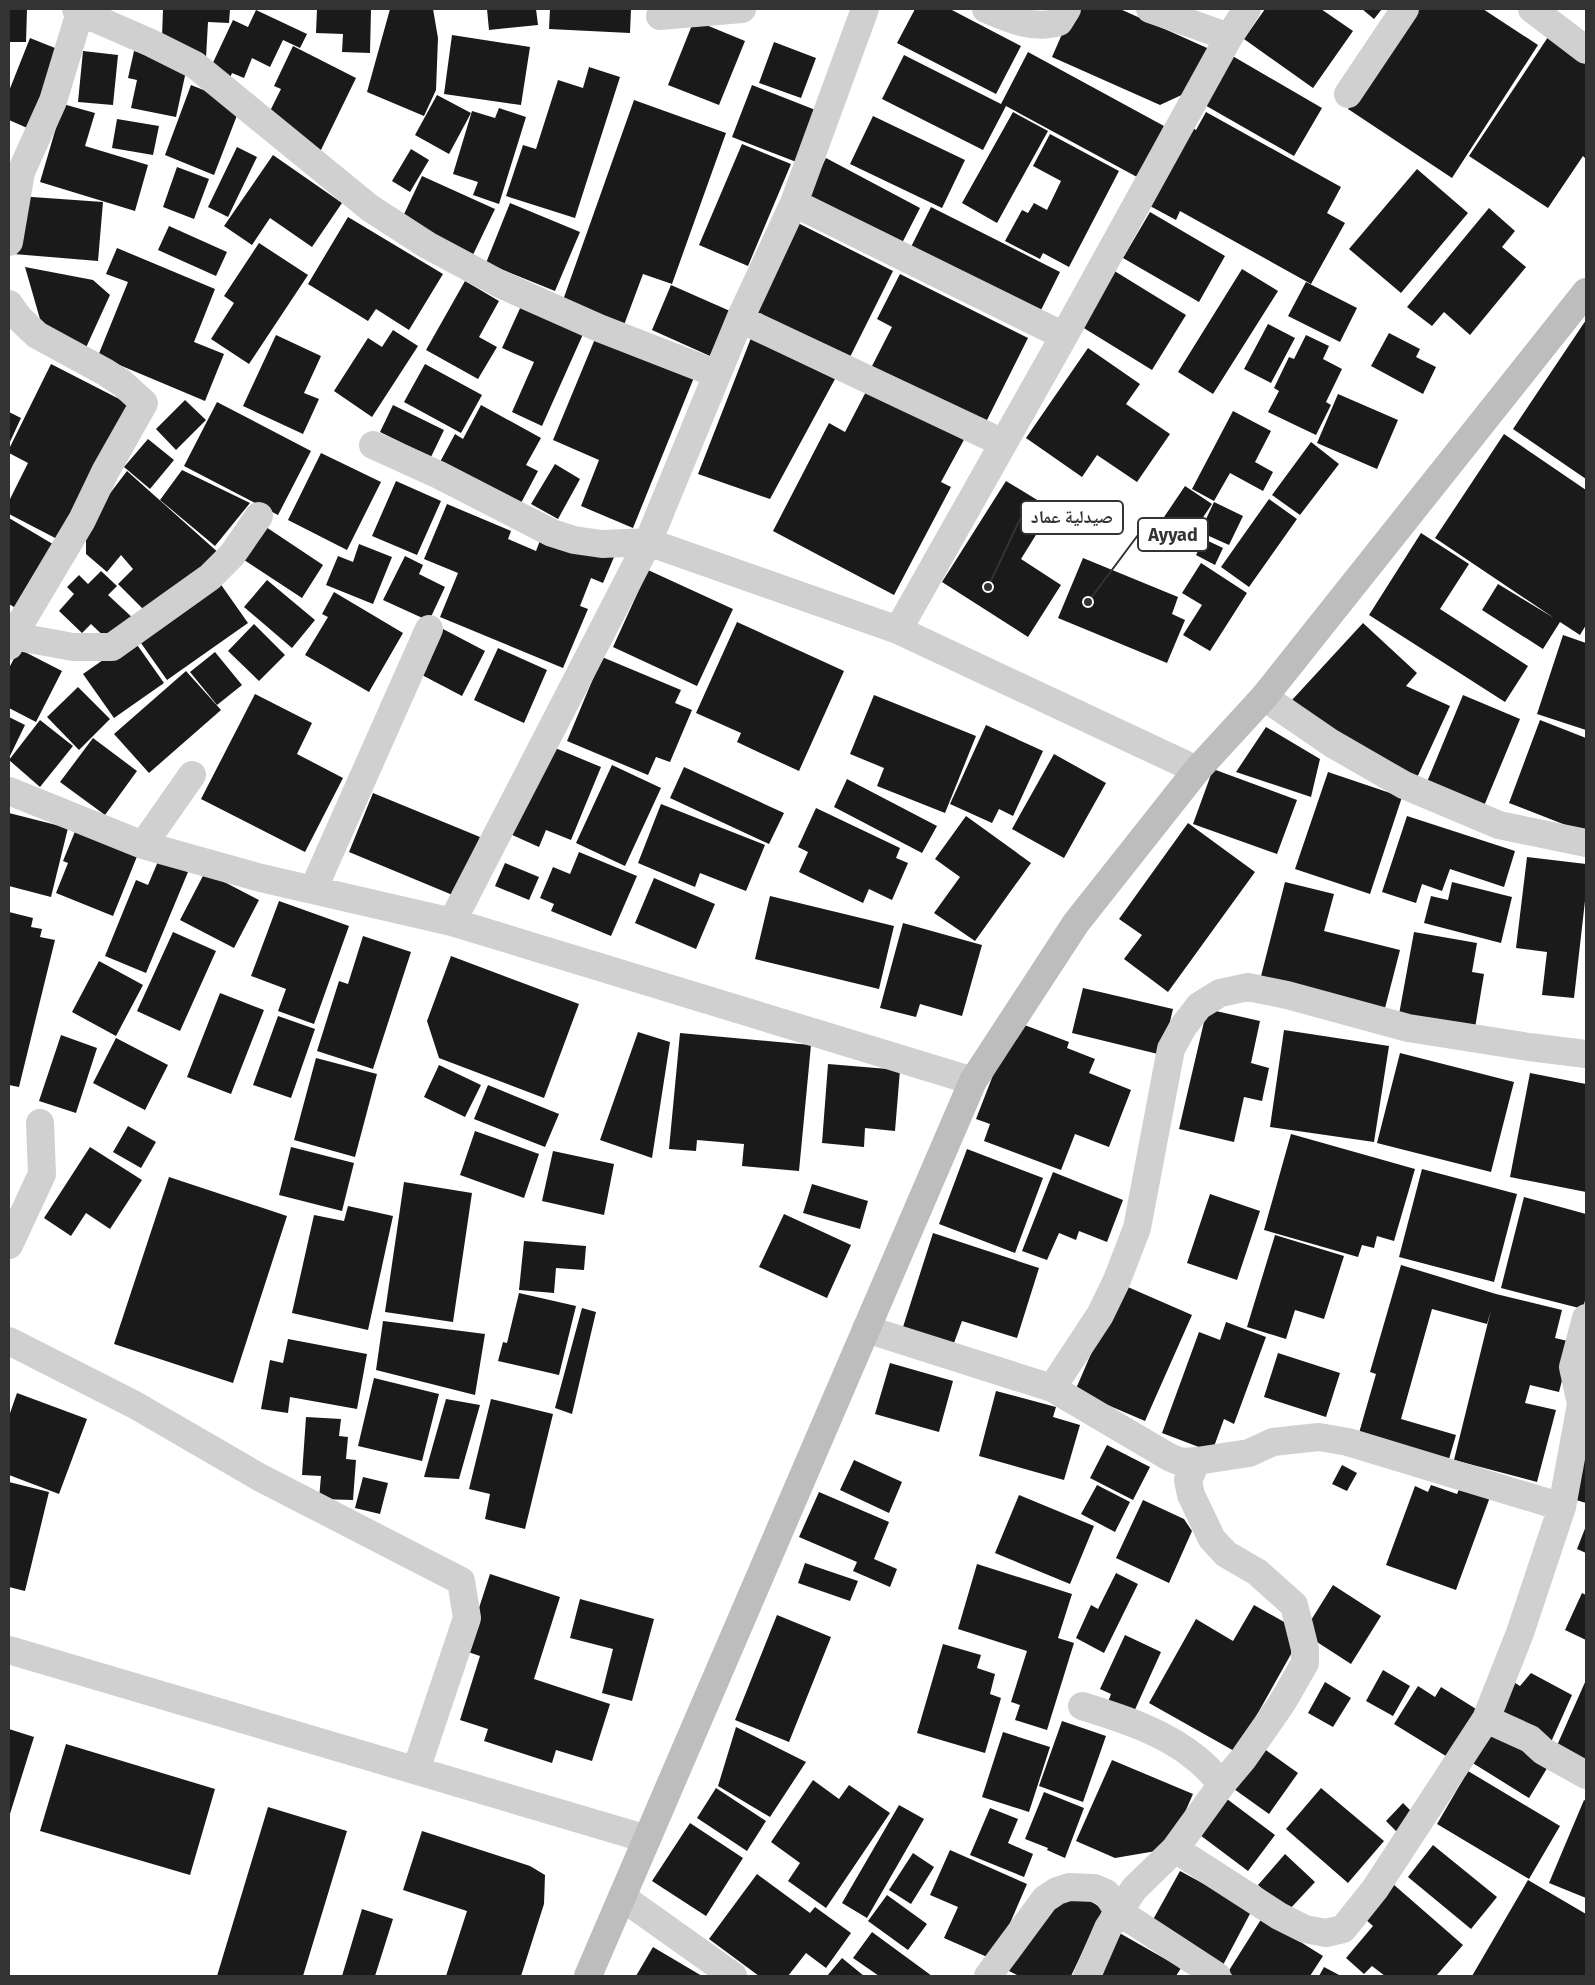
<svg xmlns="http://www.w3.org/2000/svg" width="1595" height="1985" viewBox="0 0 1595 1985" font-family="'Fira Sans','Noto Naskh Arabic',sans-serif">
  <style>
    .building { fill: #1a1a1a }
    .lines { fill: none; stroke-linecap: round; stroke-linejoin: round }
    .street { stroke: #d0d0d0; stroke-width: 28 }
    .secondary { stroke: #bdbdbd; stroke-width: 28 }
    .leader { fill: none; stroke: #333; stroke-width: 2 }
    .callout-dot { fill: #333; stroke: #fff; stroke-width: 2 }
    .callout { fill: #fff; stroke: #333; stroke-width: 2 }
    .callout-label { font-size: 18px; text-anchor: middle; font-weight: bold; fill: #333 }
  </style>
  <rect width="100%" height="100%" fill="#fff"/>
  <path class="building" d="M9,9H27L26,42H9Z
    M163,9H230L229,23L208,22L206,58L162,38Z
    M317,9H371L370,53L342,52L343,34L316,33Z
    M390,9H433L438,38L436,90L424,116L367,92Z
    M487,9H536L538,25L489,30Z
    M550,9H631L630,33L549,29Z
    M915,9H950L1021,46L996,94L897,43Z
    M1073,9H1120L1216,52L1201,86L1160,105L1052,57Z
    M1265,9H1321L1353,31L1313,88L1244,39Z
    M1362,9H1382L1374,19Z
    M1414,9H1483L1538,45L1452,178L1348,109Z
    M256,10L307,34L300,48L283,40L270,67L252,58L244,78L232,73L230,78L210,69L233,20L248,27Z
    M694,20L745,41L719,105L668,85Z
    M452,35L530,47L521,105L444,94Z
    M1548,37L1586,63V159L1583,156L1548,208L1469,156Z
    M30,38L65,52L34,131L9,120V91Z
    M774,42L816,58L801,98L759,83Z
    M293,46L356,78L318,156L266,119L281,89L274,86Z
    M83,51L118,55L113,105L78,102Z
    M134,51L188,62L176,117L131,108L137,80L128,78Z
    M1224,51L1322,108L1294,156L1196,100Z
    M1028,52L1164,126L1137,177L1006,106L983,150L882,99L904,55L1001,104Z
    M589,67L620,77L575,218L506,196L523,145L536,149L558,80L583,88Z
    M191,85L241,105L214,175L165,155Z
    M752,85L818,111L799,163L732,137Z
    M437,95L471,113L449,154L415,135Z
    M634,100L726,133L672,284L643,274L624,325L562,303Z
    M63,104L95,113L85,146L148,165L135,211L40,182Z
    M499,108L526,117L499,204L473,195L478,182L453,174L472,111L495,118Z
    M1013,112L1048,131L997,223L962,203Z
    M1206,112L1341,187L1327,213L1345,223L1311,284L1180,211L1176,220L1150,206L1187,124L1196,130Z
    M873,116L965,160L942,208L850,164Z
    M117,119L159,126L153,155L112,148Z
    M1050,134L1119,171L1069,267L1043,253L1040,259L1005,241L1022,210L1028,213L1034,203L1047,210L1061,181L1033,166Z
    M742,144L791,164L748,266L699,245Z
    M237,147L257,157L228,217L208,207Z
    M411,149L429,160L410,192L392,181Z
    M273,155L342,203L312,247L270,218L252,245L224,226Z
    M826,158L920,208L898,251L804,201Z
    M177,167L209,179L194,219L163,207Z
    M1417,169L1468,213L1401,293L1349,249Z
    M422,176L495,209L470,261L398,227Z
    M18,196L103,202L98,261L14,254Z
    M510,203L580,232L555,291L486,263Z
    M931,207L1060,272L1036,320L907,255Z
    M1489,208L1515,231L1502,247L1526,267L1470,335L1444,312L1432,326L1407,307Z
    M1150,212L1225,256L1199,302L1123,258Z
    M348,217L443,274L409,330L376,309L368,321L308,284Z
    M794,221L893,271L847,363L748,314Z
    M169,226L227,252L216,276L158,250Z
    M259,243L308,275L249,364L211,339L234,303L224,296Z
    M117,248L215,289L194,342L224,354L205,401L98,356L128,282L106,274Z
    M25,267L93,280L110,295L84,352L42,326Z
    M1108,267L1186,315L1152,370L1074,322Z
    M1242,269L1278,291L1213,394L1178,372Z
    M900,274L1028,338L984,426L870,370L892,327L877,319Z
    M465,281L499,301L479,337L497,347L478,379L426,350Z
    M1306,282L1357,308L1340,342L1288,316Z
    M671,285L730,311L710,356L652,330Z
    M522,304L584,332L542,426L512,412L534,362L502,348Z
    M1586,320V479L1513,429Z
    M1268,324L1295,338L1271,383L1244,369Z
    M393,330L418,346L372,417L334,391L368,338L382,347Z
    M1389,333L1420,349L1416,357L1436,367L1423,394L1371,366Z
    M597,334L695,375L633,528L581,506L599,460L553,440Z
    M276,335L321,356L304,393L319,399L303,434L243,406Z
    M1306,335L1329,346L1323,359L1342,369L1326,402L1331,405L1316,435L1268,412L1279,391L1274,388L1289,357L1294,359Z
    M751,338L835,379L770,499L698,474Z
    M1088,348L1140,384L1126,404L1170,434L1137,482L1097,455L1082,477L1026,438Z
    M51,364L129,404L59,540L9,514V501L28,463L9,453V449Z
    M425,364L482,395L461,433L404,402Z
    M870,384L966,436L941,482L951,487L894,595L773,531L829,423L845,432Z
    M1338,394L1398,420L1377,469L1317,443Z
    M185,400L206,420L176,450L156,429Z
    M217,402L311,451L278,515L184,466Z
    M393,405L444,430L431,457L380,432Z
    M481,405L541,438L526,465L538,471L520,505L440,462L455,434L463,439Z
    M1233,411L1271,431L1255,462L1273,472L1263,491L1230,473L1214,501L1192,489Z
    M9,412L21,418L9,444Z
    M1504,434L1586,490V625L1580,635L1560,622L1543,649L1482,610L1498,584L1554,618L1435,538Z
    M148,439L174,460L150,489L124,467Z
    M1311,442L1339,464L1300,515L1272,495Z
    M321,453L381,482L347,550L288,520Z
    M555,464L580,479L558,519L531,504Z
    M182,470L250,503L215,546L160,500Z
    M127,471L221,555L143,609L118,584L133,569L121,555L107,572L86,554V525Z
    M396,481L441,501L417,555L372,536Z
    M1006,481L1052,509L1021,559L1061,585L1028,637L942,582Z
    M1185,486L1212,504L1183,547L1156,529Z
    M1269,499L1297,519L1249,587L1221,567Z
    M1214,502L1243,516L1229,545L1200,532Z
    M447,504L511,531L508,539L536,551L541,538L617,550L603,583L591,578L580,606L588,609L563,668L440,617L458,573L424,559Z
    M9,518L56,546L19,610L9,604Z
    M260,523L323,565L302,598L238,556Z
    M1421,533L1469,564L1440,609L1528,666L1505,702L1369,615Z
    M1204,539L1223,548L1215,565L1196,555Z
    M359,544L392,557L373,604L326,585L338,556L353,562Z
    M405,556L423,565L419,574L445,587L429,621L383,600Z
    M1083,558L1178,597L1172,614L1185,620L1167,663L1058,618Z
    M1201,563L1247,593L1210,651L1183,635L1202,605L1182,593Z
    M648,570L733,609L697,686L613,647Z
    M101,571L117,586L108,595L135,620L112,644L91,624L82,633L59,611L74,594L67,587L79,575L88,584Z
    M217,579L248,623L167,680L136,636Z
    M267,580L315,620L292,648L244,607Z
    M334,592L403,633L369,692L305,655L328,617L322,614Z
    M737,622L844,671L799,771L737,742L741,733L696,713Z
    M1363,623L1417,673L1406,686L1450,706L1415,782L1345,749L1292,700Z
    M254,624L285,655L259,681L228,651Z
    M443,629L485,651L462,696L420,674Z
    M1563,635L1586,643V730L1537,714Z
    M133,639L164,683L114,718L83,674Z
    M498,648L547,670L524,723L474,700Z
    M19,649L62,671L36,722L9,708V668Z
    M215,652L242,685L217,705L190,672Z
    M602,657L681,690L675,703L692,710L670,762L656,757L648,775L567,741Z
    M186,671L221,710L149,773L114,734Z
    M78,687L110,719L79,750L47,717Z
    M255,694L312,723L297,754L343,778L305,852L201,799Z
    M874,695L976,736L945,813L877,786L884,768L850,754Z
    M1463,695L1520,719L1484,806L1427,782Z
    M9,717L25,725L9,758Z
    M40,720L73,746L40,787L9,760Z
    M1540,720L1586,738V833L1509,803Z
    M986,725L1043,751L1013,816L999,809L992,823L950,804Z
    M1266,727L1320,759L1311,797L1236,772Z
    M93,738L137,771L105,815L60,782Z
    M548,745L601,767L571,840L546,830L539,847L510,834Z
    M1054,754L1106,783L1064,858L1012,829Z
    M612,765L661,788L625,866L576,843Z
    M684,767L784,813L769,844L670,798Z
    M1213,769L1297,800L1277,854L1193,824Z
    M1328,772L1402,797L1370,894L1295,869Z
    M847,779L937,826L922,853L834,807Z
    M373,793L480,837L455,896L349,852Z
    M661,804L765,845L746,891L700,873L695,887L638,863Z
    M816,808L900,848L896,858L908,863L892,900L869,889L863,903L799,872L808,852L798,847Z
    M9,813L68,828L51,897L9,886Z
    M966,816L1031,863L975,941L934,913L960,877L935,859Z
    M1407,816L1515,851L1504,887L1450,869L1442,891L1422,884L1416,903L1382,892Z
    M1188,823L1255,872L1168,992L1124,959L1142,935L1119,919Z
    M76,829L138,854L113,916L56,893L68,863L63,861Z
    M579,852L637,876L611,936L551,911L554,904L540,898L553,867L570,874Z
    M1527,857L1586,864V892L1574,998L1542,995L1547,952L1516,948Z
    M159,859L188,872L146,973L105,956L136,880L148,885Z
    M505,863L539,877L529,900L495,886Z
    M205,872L259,900L234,948L180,920Z
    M654,878L715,904L696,949L635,923Z
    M1285,882L1334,894L1324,931L1400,950L1384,1012L1260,980Z
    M1452,882L1512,897L1501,943L1424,923L1431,896L1448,900Z
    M770,896L894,926L879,989L755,959Z
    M279,901L349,926L314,1024L278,1011L286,989L251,976Z
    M9,912L33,918L31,927L42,929L40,937L55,940L19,1087L9,1085Z
    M903,923L982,945L962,1016L920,1004L916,1017L880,1008Z
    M173,932L216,951L180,1031L137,1011Z
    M1414,932L1477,943L1472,972L1484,974L1474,1034L1398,1020Z
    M363,936L411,952L373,1069L317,1051L339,981L348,984Z
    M451,956L579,1004L544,1098L439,1058L427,1021Z
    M99,961L143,985L116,1036L72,1012Z
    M1083,988L1173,1009L1162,1055L1072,1033Z
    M220,993L264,1010L231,1094L187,1077Z
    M1207,1009L1260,1021L1251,1063L1269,1068L1262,1101L1244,1097L1234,1142L1179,1129Z
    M278,1016L315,1029L291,1098L253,1085Z
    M1014,1021L1069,1042L1067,1048L1095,1059L1089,1073L1131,1090L1109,1147L1075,1134L1061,1170L984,1141L990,1124L976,1119Z
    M1284,1030L1389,1046L1374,1142L1270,1127Z
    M638,1032L670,1042L652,1158L600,1140Z
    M680,1033L811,1045L799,1171L742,1166L744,1144L697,1140L696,1151L669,1149Z
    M61,1035L97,1048L76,1113L39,1101Z
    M116,1038L168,1065L145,1110L93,1083Z
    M1400,1053L1514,1082L1491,1172L1377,1143Z
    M316,1058L377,1074L355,1157L294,1140Z
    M828,1064L900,1070L895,1131L865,1128L864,1147L822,1143Z
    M439,1065L481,1085L465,1117L424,1097Z
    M1530,1073L1586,1084V1192L1510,1177Z
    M488,1085L559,1114L545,1147L474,1119Z
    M128,1126L156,1142L141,1168L113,1152Z
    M475,1131L539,1154L524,1198L460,1175Z
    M1291,1134L1415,1169L1394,1241L1377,1236L1374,1248L1362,1245L1358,1257L1264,1230Z
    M90,1147L142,1180L110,1229L86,1213L71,1236L44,1218Z
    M291,1147L354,1163L342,1211L279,1195Z
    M967,1149L1043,1178L1015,1253L939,1224Z
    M553,1151L614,1164L604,1215L542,1201Z
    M1422,1169L1517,1194L1494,1282L1399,1257Z
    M1053,1172L1123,1200L1107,1242L1079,1231L1076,1240L1059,1233L1047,1260L1022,1251Z
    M169,1177L287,1216L233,1383L114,1344Z
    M404,1182L472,1193L453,1322L385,1312Z
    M812,1184L868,1201L860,1229L803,1213Z
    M1210,1194L1260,1211L1237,1280L1187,1263Z
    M1524,1197L1586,1214V1296L1583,1309L1501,1288Z
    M348,1206L393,1216L368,1330L292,1313L314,1215L344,1221Z
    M784,1214L851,1245L827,1298L759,1267Z
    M933,1233L1039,1268L1017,1338L962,1321L954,1343L903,1327Z
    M1275,1235L1344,1256L1324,1319L1295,1310L1286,1339L1247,1327Z
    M524,1241L586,1246L584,1270L556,1268L554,1293L519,1290Z
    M1401,1265L1496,1294L1562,1310L1555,1338L1572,1342L1559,1392L1530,1385L1525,1403L1556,1410L1537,1482L1454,1460L1491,1310L1487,1324L1432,1309L1401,1419L1456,1435L1447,1466L1357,1440L1376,1374L1370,1372Z
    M1121,1284L1192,1315L1145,1421L1075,1391Z
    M519,1293L576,1306L559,1375L498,1361L503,1342L507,1343Z
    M582,1308L596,1312L572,1414L555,1408Z
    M383,1321L485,1334L475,1395L376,1370Z
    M1226,1322L1266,1337L1234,1424L1224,1419L1212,1452L1162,1433L1199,1332L1220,1340Z
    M288,1339L367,1354L357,1409L290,1397L288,1413L261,1409L270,1360L283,1363Z
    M1278,1353L1340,1373L1326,1417L1264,1397Z
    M890,1363L953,1381L939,1432L875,1414Z
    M374,1378L439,1394L422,1461L358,1446Z
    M996,1391L1056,1407L1053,1417L1080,1425L1064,1480L979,1456Z
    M17,1393L87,1419L59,1494L9,1475V1416Z
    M446,1399L480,1405L459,1479L424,1477Z
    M491,1399L553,1414L525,1529L485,1519L490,1494L469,1489Z
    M306,1417L341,1419L339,1436L348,1437L346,1459L356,1460L353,1500L319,1499L321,1476L302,1475Z
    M1586,1420V1503L1566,1497Z
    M1107,1445L1150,1467L1133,1500L1090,1478Z
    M854,1460L902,1482L889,1513L840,1490Z
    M1342,1465L1357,1473L1347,1491L1332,1484Z
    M363,1477L388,1483L380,1514L355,1508Z
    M9,1482L49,1492L25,1591L9,1587Z
    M1097,1485L1130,1502L1115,1532L1081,1514Z
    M1431,1485L1457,1494L1460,1487L1490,1497L1456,1590L1386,1565L1415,1486L1428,1492Z
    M819,1492L889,1522L874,1559L897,1569L890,1587L853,1571L857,1562L799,1537Z
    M1019,1495L1094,1526L1070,1584L995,1553Z
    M1143,1500L1184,1519L1192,1531L1169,1583L1116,1558Z
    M1586,1526V1553L1577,1549Z
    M805,1563L858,1581L850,1601L798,1583Z
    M977,1564L1072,1594L1058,1638L1074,1643L1047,1730L1015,1720L1020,1705L1011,1702L1027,1651L958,1629Z
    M1116,1573L1138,1584L1104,1653L1076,1638L1091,1605L1098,1609Z
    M490,1574L560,1597L534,1679L610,1704L592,1761L556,1750L552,1763L484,1741L488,1729L460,1720L480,1656L465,1651Z
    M1333,1585L1381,1616L1351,1664L1303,1633Z
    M1582,1593L1586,1595V1640L1565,1630Z
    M580,1599L654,1619L632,1701L602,1693L613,1649L570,1638Z
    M1254,1605L1293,1627L1295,1647L1236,1752L1149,1703L1196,1619L1233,1641Z
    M777,1615L831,1637L789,1742L735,1720Z
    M1125,1635L1161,1652L1133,1714L1108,1702L1111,1694L1100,1689Z
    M943,1644L981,1655L977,1668L995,1674L990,1694L1001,1698L985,1753L917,1733Z
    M1383,1670L1410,1686L1393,1716L1366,1701Z
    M1531,1673L1572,1695L1551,1742L1500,1714L1512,1681L1520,1686Z
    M1586,1680V1765L1555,1750Z
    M1325,1682L1351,1698L1333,1727L1308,1713Z
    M1418,1686L1435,1697L1441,1687L1484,1714L1454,1761L1394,1724Z
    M1062,1721L1106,1736L1083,1802L1039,1786Z
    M736,1727L806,1762L770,1817L718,1786Z
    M9,1729L34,1737L9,1817Z
    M1491,1730L1549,1765L1529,1798L1471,1762Z
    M1003,1732L1050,1747L1029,1812L982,1797Z
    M66,1744L215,1789L190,1875L40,1831Z
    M1263,1748L1298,1773L1269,1814L1234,1789Z
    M1112,1760L1193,1794L1178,1828L1156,1851L1115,1858L1076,1841Z
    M1468,1771L1560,1826L1529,1879L1437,1824Z
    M813,1780L839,1799L849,1785L890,1813L826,1908L788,1881L800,1863L771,1842Z
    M716,1788L766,1821L747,1851L697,1818Z
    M1321,1788L1384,1841L1348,1883L1286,1829Z
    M1044,1792L1084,1808L1065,1858L1047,1850L1048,1848L1025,1839Z
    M1227,1799L1275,1835L1248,1871L1200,1835Z
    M1584,1800L1586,1801V1898L1549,1883Z
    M1403,1803L1415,1815L1398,1833L1386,1821Z
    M899,1805L924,1819L867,1918L842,1903Z
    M268,1807L347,1831L303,1976H217Z
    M990,1808L1018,1819L1008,1843L1033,1854L1024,1877L970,1855Z
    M690,1823L743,1858L706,1916L652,1881Z
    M422,1831L530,1866L545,1875L544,1904L521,1976H446L467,1911L403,1890Z
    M1433,1845L1497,1897L1471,1929L1408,1877Z
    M950,1850L1027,1884L994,1960L944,1938L958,1907L930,1895Z
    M913,1853L934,1867L911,1904L889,1890Z
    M1285,1854L1315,1882L1288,1911L1258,1885Z
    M1180,1871L1252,1910L1223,1965L1150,1925Z
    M757,1874L810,1913L815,1907L851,1933L826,1968L806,1953L788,1976H759L709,1939Z
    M1528,1880L1586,1914V1976H1472Z
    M1393,1884L1463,1945L1436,1976H1385L1372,1966L1364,1974L1346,1958L1373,1926L1364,1918Z
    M887,1895L927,1924L908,1950L868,1921Z
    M1084,1897L1103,1909L1071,1976H1019L1007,1970L1054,1899Z
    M362,1909L393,1919L375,1976H342Z
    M1262,1918L1323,1956L1310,1976H1234L1228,1972Z
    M1116,1931L1181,1968L1176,1976H1090Z
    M872,1932L932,1976H879L853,1958Z
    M653,1947L702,1976H636Z
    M842,1958L864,1976H827Z
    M1324,1967L1341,1976H1319Z"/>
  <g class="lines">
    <path class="street" d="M986,9C1009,19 1034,30 1059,22L1067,9
      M1150,9L1229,37
      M1532,9L1586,50
      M80,12L151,43L195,65L370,208L427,245L500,284L599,328L717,374
      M660,16L742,9
      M1348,94L1405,9
      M794,203L1064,336
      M9,242L21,172L53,101L80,12L76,9
      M9,304L19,318L37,335L105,372L122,383L144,403L105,472L82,520L13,636L9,646
      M740,319L1003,443
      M373,445L439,475L552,533L574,540L602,544L648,542L898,630L1197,770
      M898,630L1064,336L1229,37L1247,9
      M13,636L73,647H112L210,577L232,555L259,516
      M1264,697L1331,743L1404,785L1499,825L1586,843
      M9,791L143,845L261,878L452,922L973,1081
      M143,845L192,775
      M313,890L429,629
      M452,922L648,542L740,319L794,203L865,9
      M9,1245L42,1174L40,1123
      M1586,1318L1573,1367L1581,1404L1562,1507L1520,1633L1486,1719L1530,1739L1543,1751L1586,1775
      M866,1329L1052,1388L1169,1457L1181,1462L1197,1461L1249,1453L1273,1442L1300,1439L1319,1437L1348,1442L1562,1507
      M9,1341L135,1405L259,1477L461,1581L467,1618L416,1770
      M1052,1388L1100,1315L1117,1280L1137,1228L1171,1049L1183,1027L1199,1006L1220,993L1248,987L1287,995L1408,1028L1529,1047L1586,1054
      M1197,1461L1188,1480L1191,1495L1212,1539L1226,1554L1257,1572L1294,1605L1305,1649V1663L1282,1703L1243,1759L1222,1784
      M9,1650L647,1839
      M1082,1706C1121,1718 1165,1732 1197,1759C1206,1766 1214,1775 1222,1784L1175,1849L1134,1889L1108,1928L1087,1976
      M1175,1849L1279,1916L1305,1929L1326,1933L1343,1929L1375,1889L1486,1719
      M622,1897L733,1976
      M988,1976L1045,1899L1057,1891L1069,1887L1094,1888L1106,1893L1119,1912L1217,1976"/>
    <path class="secondary" d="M588,1976L973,1081L1076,923L1197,770L1264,697L1586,292"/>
  </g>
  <path class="leader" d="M988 587L1021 517M1088 602L1138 535"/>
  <g class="callout-dot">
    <circle cx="988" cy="587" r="5"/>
    <circle cx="1088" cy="602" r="5"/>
  </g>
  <g class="callout">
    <rect x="1021" y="501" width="102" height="33" rx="5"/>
    <rect x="1138" y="518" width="70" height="33" rx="5"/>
  </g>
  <g class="callout-label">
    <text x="1072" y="523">صيدلية عماد</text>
    <text x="1173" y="541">Ayyad</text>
  </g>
  <rect width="1595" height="1985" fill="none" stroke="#333333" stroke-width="20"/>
</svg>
